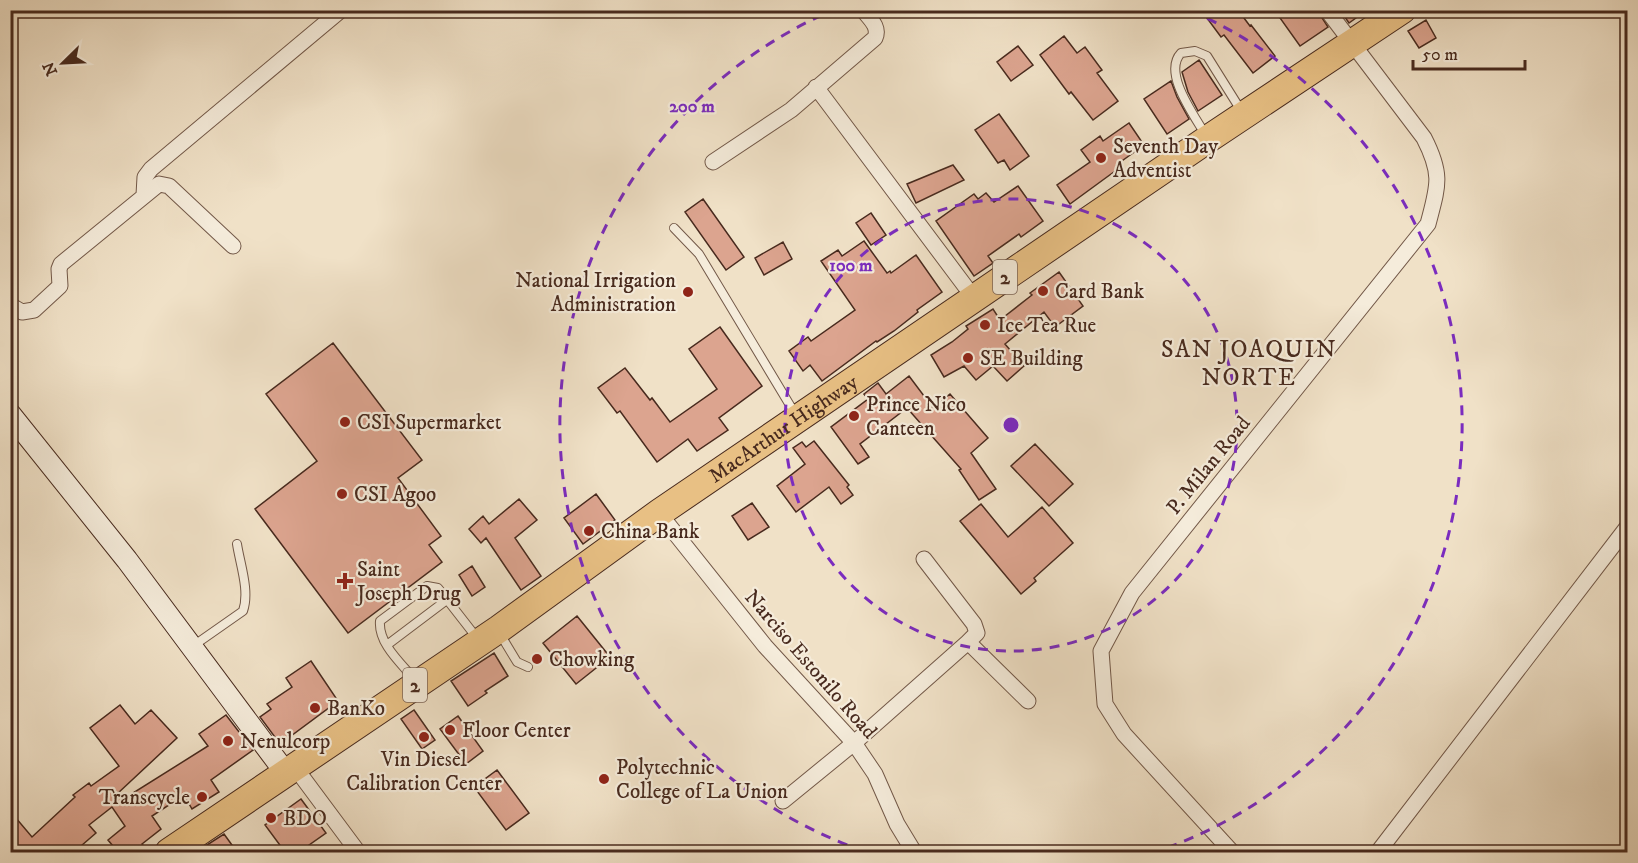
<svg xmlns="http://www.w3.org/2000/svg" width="1638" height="863" viewBox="0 0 1638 863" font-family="'IM FELL DW Pica',serif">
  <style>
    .building { fill: #dca48f; stroke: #482a1e; stroke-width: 1.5 }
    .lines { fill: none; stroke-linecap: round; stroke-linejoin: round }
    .lane-casing { stroke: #725848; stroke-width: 10 }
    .street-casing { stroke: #725848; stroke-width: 17 }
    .secondary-casing { stroke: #482a1e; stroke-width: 23 }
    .highway-casing { stroke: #482a1e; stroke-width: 29 }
    .lane { stroke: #f5ecdb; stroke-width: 8 }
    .street { stroke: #f5ecdb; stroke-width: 15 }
    .secondary { stroke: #f5ecdb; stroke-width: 21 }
    .highway { stroke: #e8c084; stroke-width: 27 }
    .ring { fill: none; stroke: #7b2cbf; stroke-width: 3; stroke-dasharray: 10 8 }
    .poi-dot { fill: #8f2418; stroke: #f5ecdb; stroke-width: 2 }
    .labels { text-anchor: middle; stroke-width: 4.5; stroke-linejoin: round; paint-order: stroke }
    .shield { fill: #f5ecdb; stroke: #7c6457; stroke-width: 1.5 }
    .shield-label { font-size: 20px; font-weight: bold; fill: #482a1e }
    .poi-label { font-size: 21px; fill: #482a1e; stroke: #f5ecdb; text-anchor: start }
    .street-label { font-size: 21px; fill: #482a1e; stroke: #f5ecdb }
    .quarter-label { font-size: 24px; letter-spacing: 1.5px; fill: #482a1e; stroke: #f5ecdb }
    .centre { fill: #7b2cbf; stroke: #f5ecdb; stroke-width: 3 }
    .ring-label { font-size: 18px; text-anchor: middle; font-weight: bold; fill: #7b2cbf; stroke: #f5ecdb; stroke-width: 4.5; stroke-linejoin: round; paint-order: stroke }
  </style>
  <rect width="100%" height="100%" fill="#f0e1c7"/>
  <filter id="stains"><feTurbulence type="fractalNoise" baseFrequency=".00333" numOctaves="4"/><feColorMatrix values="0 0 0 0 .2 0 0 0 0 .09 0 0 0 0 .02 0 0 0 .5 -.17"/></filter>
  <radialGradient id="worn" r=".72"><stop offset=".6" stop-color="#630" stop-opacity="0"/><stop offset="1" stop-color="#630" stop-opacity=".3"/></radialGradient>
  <path class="building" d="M1201,10H1238L1250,26L1251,25L1275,56L1253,73L1224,35L1221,37Z
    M1290,10H1317L1328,27L1300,46L1280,18Z
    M1340,10H1367L1349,23Z
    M1426,20L1436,38L1419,48L1408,31Z
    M1064,36L1077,53L1085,47L1102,70L1097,73L1118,101L1093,120L1071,92L1069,94L1040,55Z
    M1018,46L1033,65L1011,81L997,62Z
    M1199,60L1222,95L1198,111L1188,92L1182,72Z
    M1171,81L1177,97L1189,119L1167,134L1144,99Z
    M999,114L1029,156L1010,170L1004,160L998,163L975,130Z
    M1129,123L1144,145L1119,163L1122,166L1070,204L1057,185L1090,162L1081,150L1100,136L1103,141Z
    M953,165L964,180L916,203L907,184Z
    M1018,186L1043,221L1021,237L1019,234L988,256L993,263L974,276L936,221L974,194L978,199L986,193L994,202Z
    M703,199L744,257L726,270L685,212Z
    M871,213L886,235L871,245L856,223Z
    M864,241L887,273L890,271L891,273L916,255L942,292L917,310L918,312L894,331L877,342L876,341L822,381L810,365L803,371L789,351L808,337L811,341L855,310L821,261L838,250L842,256Z
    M783,242L792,259L764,275L755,258Z
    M1059,272L1083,306L1055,327L1044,312L1005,344L1024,366L1007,381L993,366L976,380L964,366L944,377L931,355L952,342L968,329L966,326L993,309L1000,320L1032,295L1030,293Z
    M720,327L762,386L719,418L728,430L697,451L688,439L657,462L620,411L617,413L598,388L625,368L650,400L652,398L670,422L717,389L689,349Z
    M333,343L422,460L398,478L441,536L429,545L442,562L348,633L255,509L317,461L266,394Z
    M909,376L933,408L950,394L988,438L971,453L996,489L979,500L959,470L961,469L907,408L860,444L869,457L858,464L831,427L868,399L864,394L878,383L886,394Z
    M814,441L849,485L847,487L853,495L841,504L829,487L796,512L777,486L805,464L793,448L802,442L806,447Z
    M1035,444L1073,484L1049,506L1011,466Z
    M596,494L615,520L583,544L564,518Z
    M519,499L537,520L515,538L541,576L521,590L486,538L481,543L469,529L483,516L489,524Z
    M752,503L769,527L748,540L732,516Z
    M981,504L1008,537L1042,507L1073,543L1034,578L1036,581L1021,594L960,521Z
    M472,566L485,587L472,596L459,575Z
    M577,616L610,657L576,684L543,643Z
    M494,653L508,676L485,691L487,693L468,706L451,681Z
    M311,661L338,701L287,739L289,743L283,748L260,717L271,709L267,704L292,687L286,678Z
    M120,705L135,724L151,710L177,738L117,794L122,800L208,746L199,734L226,715L253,750L211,780L219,792L192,809L184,795L152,816L161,829L142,844L144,846L134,852H118L108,840L125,826L112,807L89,825L96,833L74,852H10V811L32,837L75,797L73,795L89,783L91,786L119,766L90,728Z
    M414,710L435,740L422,749L401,719Z
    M458,716L483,751L466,764L440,729Z
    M497,770L529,813L506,830L474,787Z
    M301,799L326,833L299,852H285L265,825Z
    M224,834L237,852H196Z"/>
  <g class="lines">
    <g class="lane-casing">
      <path id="lane" d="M1206,136C1195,116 1162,73 1181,53L1195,51L1207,56L1242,112
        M674,228L699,254L791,407L797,413
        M500,634L517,662L528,667
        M387,645L448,599
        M193,646L243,611C250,591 240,564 237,544
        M415,680C402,664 378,644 380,621L427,586L438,588L477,638"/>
    </g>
    <g class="street-casing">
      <path id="street" d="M816,87L974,298
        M713,162L791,110L875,38C880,27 870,19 863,10
        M144,195L145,177L151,169L341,10
        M10,305L22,312L34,310L60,286L59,269L61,264L159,184L169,186L233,246
        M659,513L765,646L854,743L875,774L897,824L914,852
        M924,559L974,624L977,633L968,642
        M294,766L358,852
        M783,801L854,743L968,642L1028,701
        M1232,852L1124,734L1105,704L1101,651L1132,593L1428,224C1438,186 1443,175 1424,138L1327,10
        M1378,852L1628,526"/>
    </g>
    <g class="secondary-casing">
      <path id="secondary" d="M10,414L127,560L285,772"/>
    </g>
    <g class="highway-casing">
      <g id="highway">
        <path id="s1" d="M169,852L499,629L659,513L1208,139L1402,10"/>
      </g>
    </g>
    <use href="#lane" class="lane"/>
    <use href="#street" class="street"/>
    <use href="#secondary" class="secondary"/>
    <use href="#highway" class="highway"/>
  </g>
  <g class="ring">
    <circle cx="1011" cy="425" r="226"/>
    <path d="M864 851A451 451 0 0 1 831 11M1191 11A451 451 0 0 1 1158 851"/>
  </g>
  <g class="poi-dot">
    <circle cx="1101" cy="158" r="6"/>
    <circle cx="1043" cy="291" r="6"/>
    <circle cx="688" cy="292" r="6"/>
    <circle cx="985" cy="325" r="6"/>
    <circle cx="968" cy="358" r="6"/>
    <circle cx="854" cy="416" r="6"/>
    <circle cx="345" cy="422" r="6"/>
    <circle cx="342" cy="494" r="6"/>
    <circle cx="589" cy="531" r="6"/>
    <path d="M342 572h6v6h6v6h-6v6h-6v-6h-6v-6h6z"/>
    <circle cx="537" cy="659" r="6"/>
    <circle cx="315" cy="708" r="6"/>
    <circle cx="450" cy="730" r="6"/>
    <circle cx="424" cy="737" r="6"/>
    <circle cx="228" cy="741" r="6"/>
    <circle cx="604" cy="779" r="6"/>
    <circle cx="202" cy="797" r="6"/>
    <circle cx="271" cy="818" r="6"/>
  </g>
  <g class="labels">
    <g class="shield">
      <rect x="993" y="260" width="24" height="34" rx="4.5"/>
      <rect x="403" y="668" width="24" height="34" rx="4.5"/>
    </g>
    <g class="shield-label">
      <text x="1005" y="284">2</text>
      <text x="415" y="692">2</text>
    </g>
    <g class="poi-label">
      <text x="1113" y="153">Seventh Day<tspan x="1113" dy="24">Adventist</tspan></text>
      <text x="676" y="287" text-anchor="end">National Irrigation<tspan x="676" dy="24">Administration</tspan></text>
      <text x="1055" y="298">Card Bank</text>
      <text x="997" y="332">Ice Tea Rue</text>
      <text x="980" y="365">SE Building</text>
      <text x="866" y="411">Prince Nico<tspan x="866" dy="24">Canteen</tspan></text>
      <text x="357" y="429">CSI Supermarket</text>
      <text x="354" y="501">CSI Agoo</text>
      <text x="601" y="538">China Bank</text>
      <text x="357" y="576">Saint<tspan x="357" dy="24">Joseph Drug</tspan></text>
      <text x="549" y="666">Chowking</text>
      <text x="327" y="715">BanKo</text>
      <text x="462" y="737">Floor Center</text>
      <text x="240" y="748">Nenulcorp</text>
      <text x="424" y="766" text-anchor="middle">Vin Diesel<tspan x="424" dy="24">Calibration Center</tspan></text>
      <text x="616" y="774">Polytechnic<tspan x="616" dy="24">College of La Union</tspan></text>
      <text x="190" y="804" text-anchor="end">Transcycle</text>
      <text x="283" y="825">BDO</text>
    </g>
    <g class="street-label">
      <text dy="7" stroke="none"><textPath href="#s1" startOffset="746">MacArthur Highway</textPath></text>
      <text transform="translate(1208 465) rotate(-51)" y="7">P. Milan Road</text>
      <text transform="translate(811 664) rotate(49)" y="7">Narciso Estonilo Road</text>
    </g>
    <g class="quarter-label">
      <text x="1249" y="357">SAN JOAQUIN<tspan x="1249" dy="28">NORTE</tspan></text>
    </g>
  </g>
  <circle cx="1011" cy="425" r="9" class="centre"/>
  <g class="ring-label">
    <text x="692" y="112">200 m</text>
    <text x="851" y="271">100 m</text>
  </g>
  <rect width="1638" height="863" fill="none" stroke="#f0e1c7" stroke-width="36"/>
  <rect x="12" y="12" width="1614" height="839" fill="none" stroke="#482a1e" stroke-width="3"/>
  <rect x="18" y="18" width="1602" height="827" fill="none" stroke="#482a1e" stroke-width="1.5"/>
  <g transform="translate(63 63) rotate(246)" stroke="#f5ecdb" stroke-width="4.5" paint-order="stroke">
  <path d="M0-4.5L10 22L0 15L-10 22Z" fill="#482a1e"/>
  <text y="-9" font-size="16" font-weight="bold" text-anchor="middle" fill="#482a1e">N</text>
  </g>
  <path d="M1413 60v9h112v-9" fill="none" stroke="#482a1e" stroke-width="3"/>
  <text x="1422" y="60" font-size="18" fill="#482a1e" stroke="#f5ecdb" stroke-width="4.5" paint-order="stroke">50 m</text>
  <rect width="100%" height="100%" filter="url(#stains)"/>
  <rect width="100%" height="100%" fill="url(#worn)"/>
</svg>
